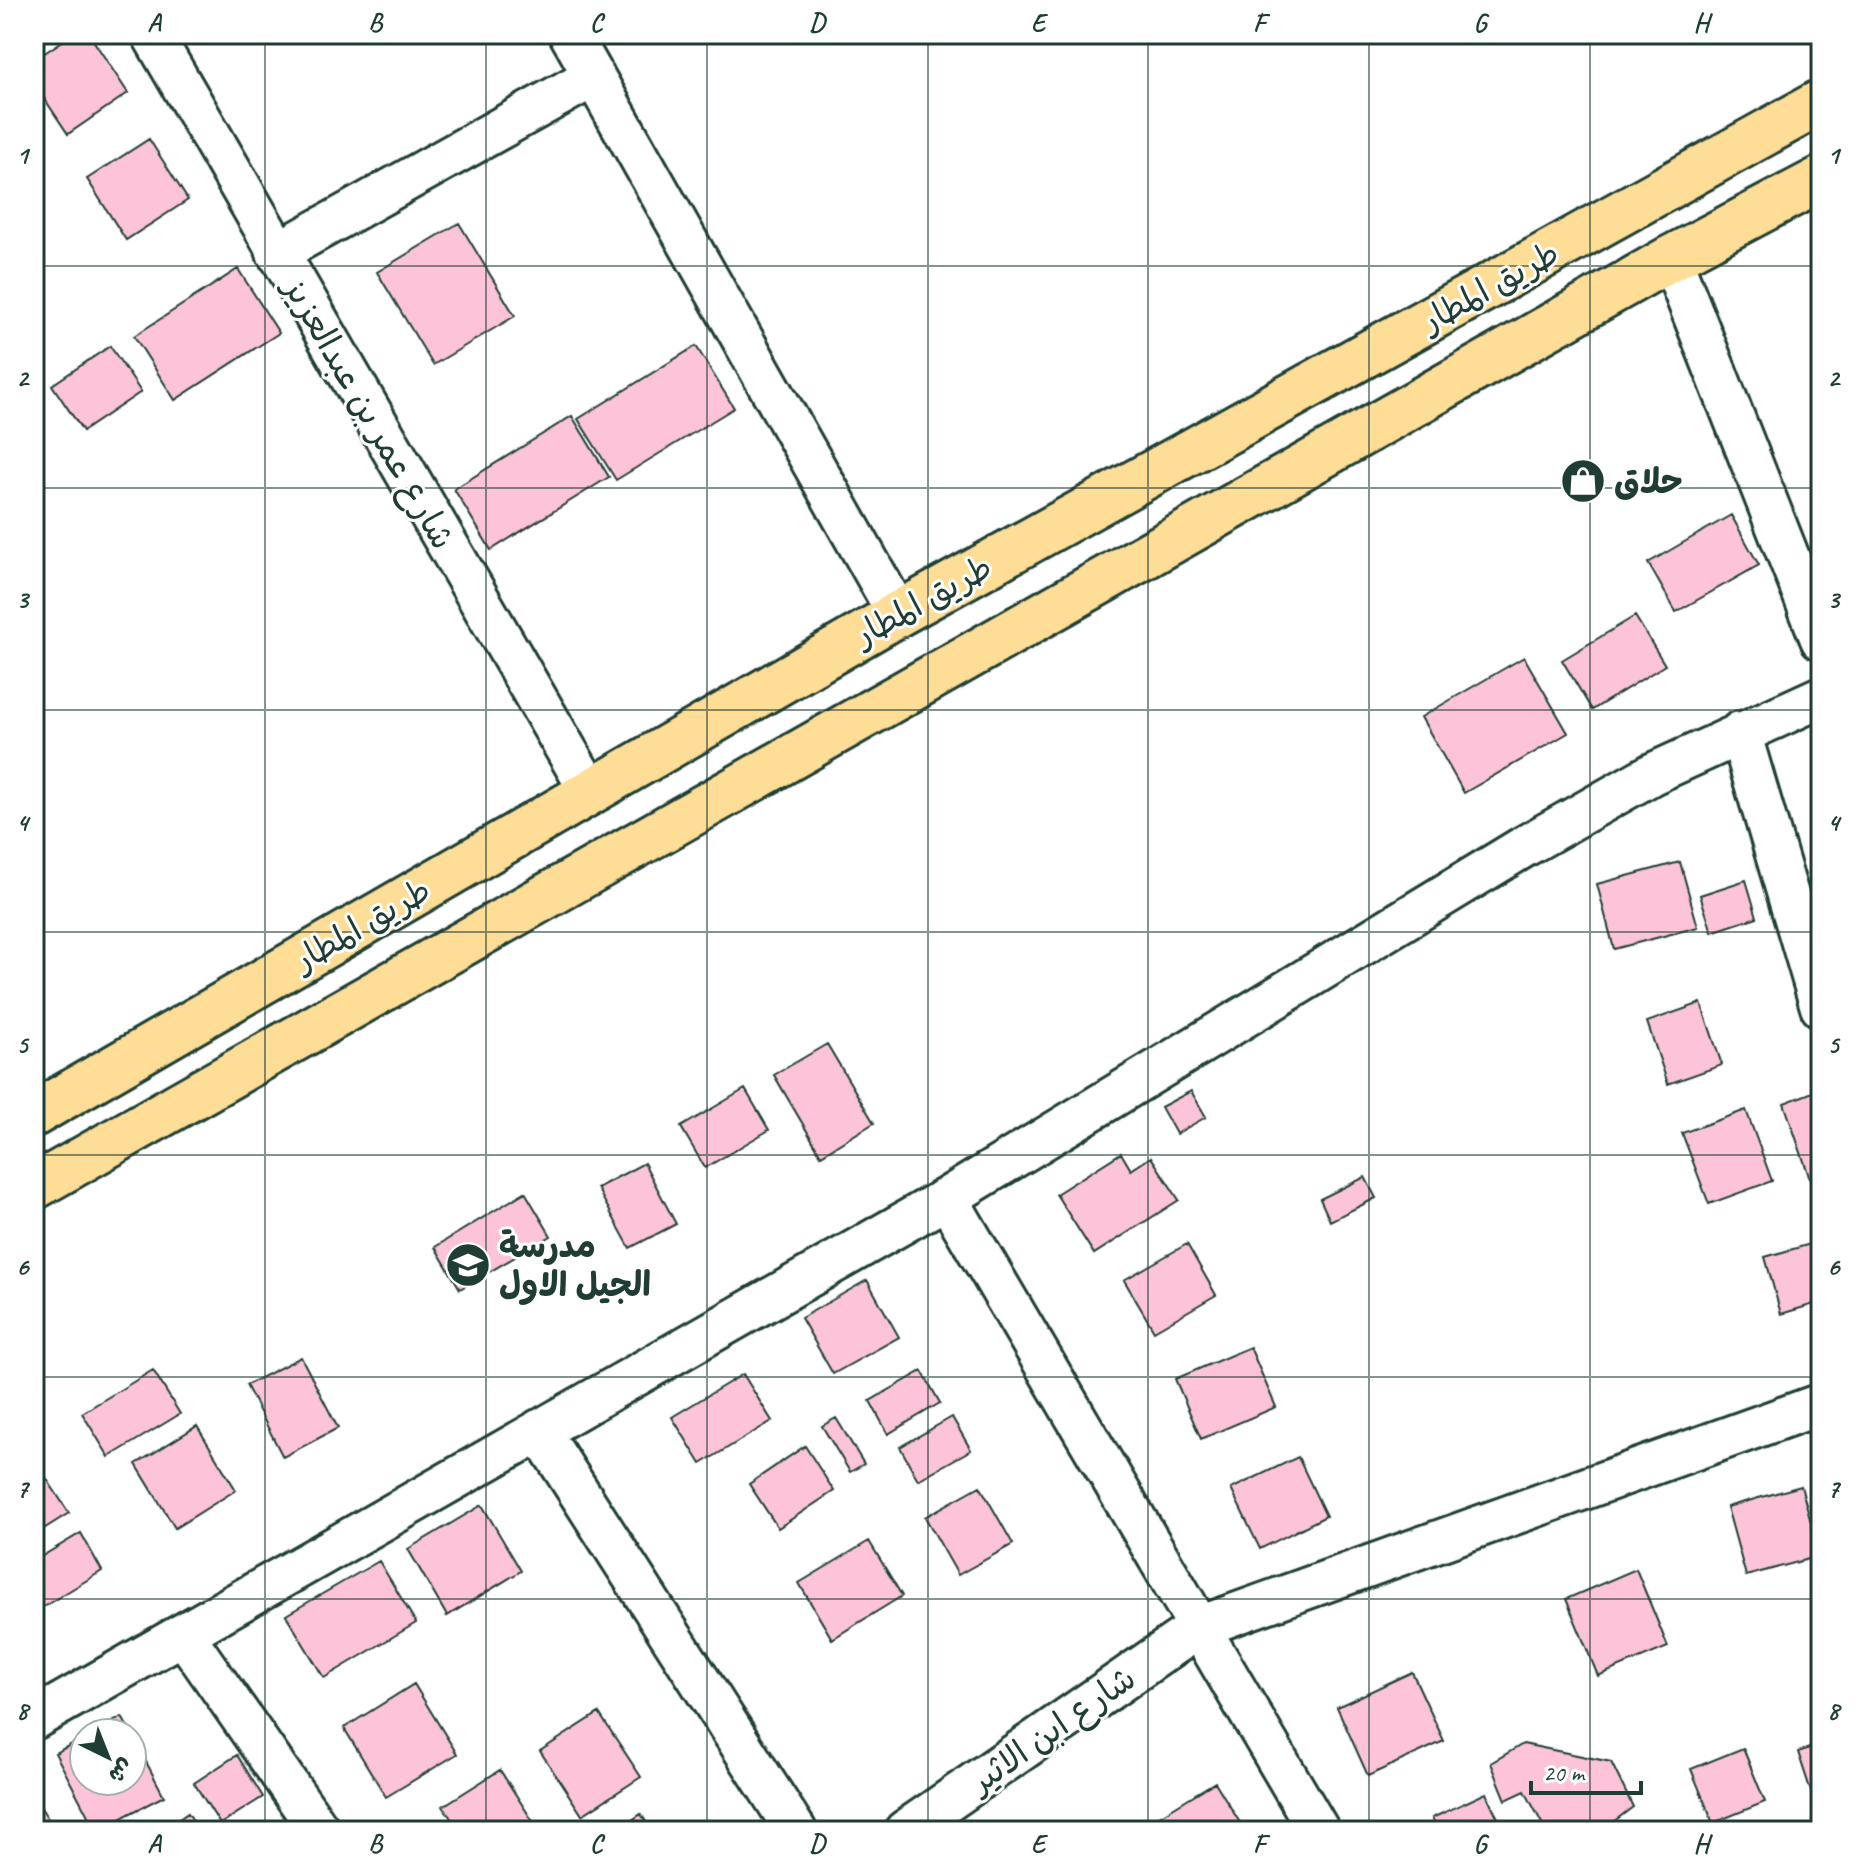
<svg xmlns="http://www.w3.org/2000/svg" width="1855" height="1865" viewBox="0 0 1855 1865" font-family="Caveat,'Playpen Sans Arabic',sans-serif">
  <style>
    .building { fill: #fdc4d9; stroke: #1f3d34; stroke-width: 2 }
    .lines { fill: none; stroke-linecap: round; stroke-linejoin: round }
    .street-casing { stroke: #1f3d34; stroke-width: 46 }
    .highway-casing { stroke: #1f3d34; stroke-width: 50 }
    .street { stroke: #fff; stroke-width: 40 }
    .highway { stroke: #fedd96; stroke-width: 44 }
    .grid { fill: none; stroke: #1f3d34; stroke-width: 2; stroke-opacity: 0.55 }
    .labels { text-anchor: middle; stroke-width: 6; stroke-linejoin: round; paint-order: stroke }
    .street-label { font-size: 34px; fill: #1f3d34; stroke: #fff }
    .poi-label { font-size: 34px; font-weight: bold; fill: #1f3d34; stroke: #fff; text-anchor: start }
    .neatline { fill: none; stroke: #1f3d34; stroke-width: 3 }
    .grid-label { font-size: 26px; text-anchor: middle; font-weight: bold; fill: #1f3d34 }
  </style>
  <rect width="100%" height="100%" fill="#fff"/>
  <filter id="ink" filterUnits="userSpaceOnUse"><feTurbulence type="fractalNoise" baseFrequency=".0125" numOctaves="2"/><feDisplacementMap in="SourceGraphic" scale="16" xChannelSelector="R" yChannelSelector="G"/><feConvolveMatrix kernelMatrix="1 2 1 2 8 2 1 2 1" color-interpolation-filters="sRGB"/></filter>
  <g filter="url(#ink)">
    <path class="building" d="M73,34H89L128,93L68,134L34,83V60Z
      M149,139L188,200L126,240L87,179Z
      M459,223L515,316L433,365L377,272Z
      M238,269L279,333L175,400L134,336Z
      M110,346L141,392L83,431L52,385Z
      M696,346L734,408L616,480L578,419Z
      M572,416L609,477L491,550L454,489Z
      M1731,515L1759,565L1676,612L1648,563Z
      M1635,616L1665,665L1592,710L1562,660Z
      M1524,657L1568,733L1464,793L1421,717Z
      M1680,862L1698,927L1614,949L1597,884Z
      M1746,880L1757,917L1712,932L1700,895Z
      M1701,1003L1722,1065L1668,1084L1647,1022Z
      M827,1044L874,1123L821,1155L774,1075Z
      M745,1089L769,1130L705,1168L681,1127Z
      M1191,1091L1206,1117L1176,1134L1161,1107Z
      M1813,1092L1821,1116V1176L1810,1179L1784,1103Z
      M1746,1110L1772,1181L1709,1204L1682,1133Z
      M1121,1153L1131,1170L1151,1157L1179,1200L1094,1254L1056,1194Z
      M644,1163L676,1224L630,1248L597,1188Z
      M1365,1177L1376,1198L1330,1221L1320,1199Z
      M525,1192L551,1236L460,1289L435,1247Z
      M1821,1241V1302L1781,1314L1765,1257Z
      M1187,1244L1216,1295L1154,1331L1124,1280Z
      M867,1280L899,1337L833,1374L801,1318Z
      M1250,1347L1276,1407L1201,1439L1175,1379Z
      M301,1357L338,1428L283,1457L246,1385Z
      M153,1370L180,1414L109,1457L82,1413Z
      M922,1371L940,1403L888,1434L870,1401Z
      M743,1374L772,1421L701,1464L672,1417Z
      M952,1417L971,1450L918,1480L900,1447Z
      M836,1418L864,1464L850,1472L822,1426Z
      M197,1426L236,1490L175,1528L136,1464Z
      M805,1446L834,1491L778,1528L749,1484Z
      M1298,1457L1326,1516L1260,1549L1231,1489Z
      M39,1467L69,1513L34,1535V1470Z
      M980,1486L1013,1544L958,1575L925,1517Z
      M1801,1486L1820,1556L1746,1576L1727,1507Z
      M482,1505L521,1571L447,1616L408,1549Z
      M81,1533L102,1571L38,1610L34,1604V1561Z
      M869,1541L902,1596L832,1639L799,1583Z
      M379,1561L416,1623L324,1678L286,1615Z
      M1636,1569L1668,1647L1598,1676L1566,1599Z
      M1412,1672L1444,1741L1368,1776L1337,1707Z
      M414,1684L457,1754L386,1797L344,1728Z
      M599,1713L641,1777L582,1815L540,1751Z
      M122,1717L131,1733H92Z
      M132,1735L164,1796L96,1831L55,1753L84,1738V1781H132Z
      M1523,1744L1611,1762L1633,1807L1601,1831H1546L1525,1791L1506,1800L1491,1763Z
      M1821,1744V1812L1818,1813L1798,1752Z
      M1743,1748L1765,1802L1713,1823L1691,1769Z
      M237,1755L263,1797L220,1824L194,1783Z
      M500,1770L539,1831H459L443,1806Z
      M1215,1782L1245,1831H1146L1143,1826Z
      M1486,1793L1504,1831H1438L1432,1818Z
      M34,1797L56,1831H34Z
      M188,1813L200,1831H161Z
      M641,1814L652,1831H616Z"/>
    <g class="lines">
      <g class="street-casing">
        <path id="street" d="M152,34L590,791
          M570,34L898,614
          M277,253L594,76
          M1671,258L1821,639
          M1740,732L1821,1007
          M947,1198L1319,1831
          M539,1430L796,1831
          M184,1635L320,1831
          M34,1719L947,1198L1525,846L1652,774L1821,697
          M905,1831L1199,1627L1821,1404"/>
      </g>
      <g class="highway-casing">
        <path id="highway" d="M34,1114L898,614L1821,102
          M34,1187L1671,258L1821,179"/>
      </g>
      <use href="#street" class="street"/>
      <use href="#highway" class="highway"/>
    </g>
  </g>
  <path class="grid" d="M265,34V1831M486,34V1831M707,34V1831M928,34V1831M1148,34V1831M1369,34V1831M1590,34V1831M34,266H1821M34,488H1821M34,710H1821M34,932H1821M34,1155H1821M34,1377H1821M34,1599H1821"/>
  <defs>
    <g id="shop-disc" transform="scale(2.3)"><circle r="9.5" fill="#1f3d34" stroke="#fff"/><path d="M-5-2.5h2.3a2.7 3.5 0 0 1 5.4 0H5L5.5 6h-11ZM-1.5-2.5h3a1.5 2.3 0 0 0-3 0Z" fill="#fff"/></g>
    <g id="school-disc" transform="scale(2.3)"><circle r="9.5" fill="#1f3d34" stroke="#fff"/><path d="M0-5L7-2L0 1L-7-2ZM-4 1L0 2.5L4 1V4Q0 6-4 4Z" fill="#fff"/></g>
  </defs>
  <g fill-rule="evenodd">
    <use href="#shop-disc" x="1583" y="481"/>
    <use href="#school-disc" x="468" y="1265"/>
  </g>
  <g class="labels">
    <g class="street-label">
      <text transform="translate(1490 286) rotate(-29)" y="12">طريق المطار</text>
      <text transform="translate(370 413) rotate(60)" y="12">شارع عمر بن عبدالعزيز</text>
      <text transform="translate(923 600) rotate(-29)" y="12">طريق المطار</text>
      <text transform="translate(362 924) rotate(-30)" y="12">طريق المطار</text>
      <text transform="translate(1052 1729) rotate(-35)" y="12">شارع ابن الاثير</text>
    </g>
    <g class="poi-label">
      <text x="1614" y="493">حلاق</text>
      <text x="499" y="1257">مدرسة<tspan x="499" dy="39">الجيل الاول</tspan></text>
    </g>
  </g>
  <rect width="1855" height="1865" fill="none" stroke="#fff" stroke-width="88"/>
  <g transform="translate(108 1757) rotate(137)"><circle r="38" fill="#ffffff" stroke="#a5b1ae" stroke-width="2"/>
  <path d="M0-6L14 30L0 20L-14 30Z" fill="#1f3d34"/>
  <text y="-12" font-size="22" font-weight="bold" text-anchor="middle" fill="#1f3d34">ش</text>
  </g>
  <path d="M1531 1781v12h110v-12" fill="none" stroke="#1f3d34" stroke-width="4"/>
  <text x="1543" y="1781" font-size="24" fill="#1f3d34" stroke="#ffffff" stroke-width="6" paint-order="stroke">20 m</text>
  <rect x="44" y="44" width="1767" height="1777" class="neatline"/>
  <g class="grid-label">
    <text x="154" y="31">A</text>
    <text x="375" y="31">B</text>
    <text x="596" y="31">C</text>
    <text x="817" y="31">D</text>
    <text x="1038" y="31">E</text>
    <text x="1259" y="31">F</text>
    <text x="1480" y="31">G</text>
    <text x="1701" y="31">H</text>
    <text x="22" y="164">1</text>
    <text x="1833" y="164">1</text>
    <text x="22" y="386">2</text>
    <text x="1833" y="386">2</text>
    <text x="22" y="608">3</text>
    <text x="1833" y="608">3</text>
    <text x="22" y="831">4</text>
    <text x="1833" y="831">4</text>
    <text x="22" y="1053">5</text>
    <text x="1833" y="1053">5</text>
    <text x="22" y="1275">6</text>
    <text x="1833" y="1275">6</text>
    <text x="22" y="1497">7</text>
    <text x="1833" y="1497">7</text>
    <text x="22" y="1719">8</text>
    <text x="1833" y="1719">8</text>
    <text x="154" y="1852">A</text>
    <text x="375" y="1852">B</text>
    <text x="596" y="1852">C</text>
    <text x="817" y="1852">D</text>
    <text x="1038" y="1852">E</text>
    <text x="1259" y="1852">F</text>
    <text x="1480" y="1852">G</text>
    <text x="1701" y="1852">H</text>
  </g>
</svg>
